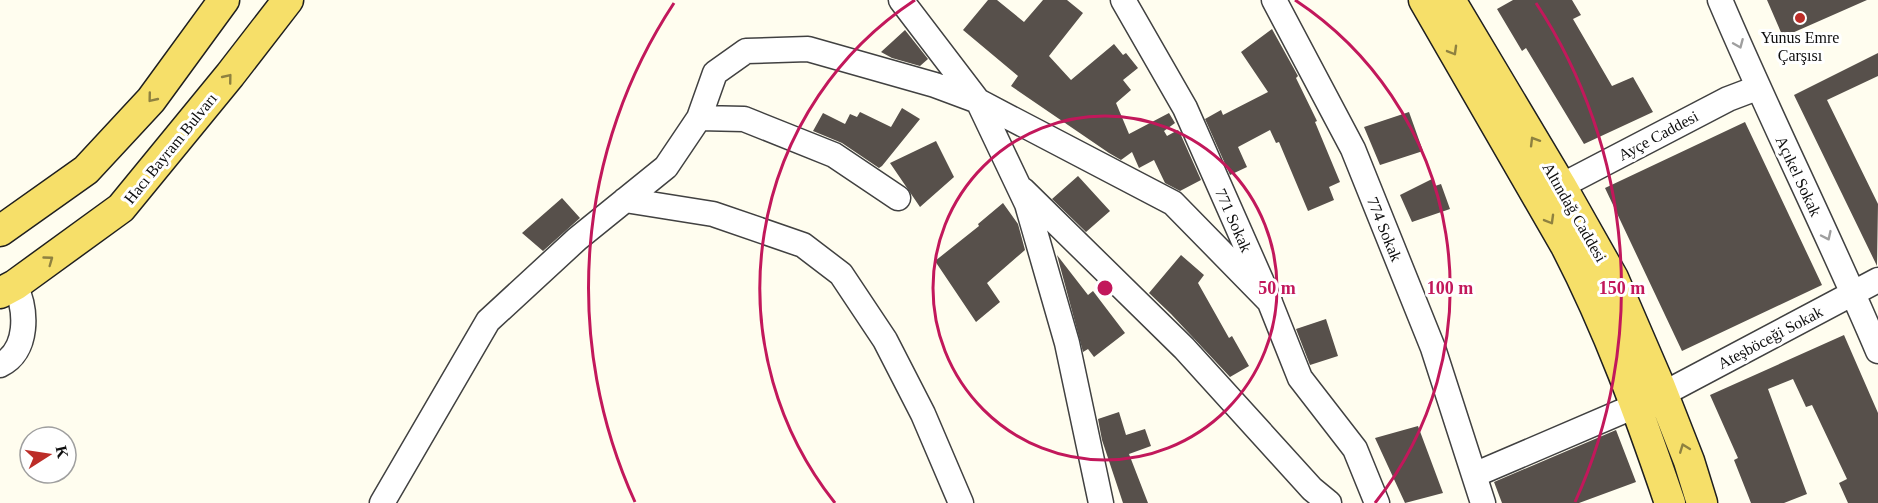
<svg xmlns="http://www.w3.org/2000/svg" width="1878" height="503" viewBox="0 0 1878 503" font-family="Georgia,serif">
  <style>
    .building { fill: #57504b }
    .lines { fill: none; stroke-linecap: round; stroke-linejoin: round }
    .minor-casing { stroke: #414141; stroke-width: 27 }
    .major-casing { stroke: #1f1f1f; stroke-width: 33 }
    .minor { stroke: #fff; stroke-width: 24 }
    .major { stroke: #f6df69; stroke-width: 30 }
    .oneway { stroke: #9f9f9f }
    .oneway2 { stroke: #8e8140 }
    .ring { fill: none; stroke: #c2185b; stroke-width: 3 }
    .poi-dot { fill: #bc2d28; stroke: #fff; stroke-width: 2 }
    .labels { text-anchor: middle; stroke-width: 6; stroke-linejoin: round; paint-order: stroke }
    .poi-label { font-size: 16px; fill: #0e0e0e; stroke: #fff }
    .street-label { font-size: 16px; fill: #0e0e0e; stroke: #fff }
    .centre { fill: #c2185b; stroke: #fff; stroke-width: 3 }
    .ring-label { font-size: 18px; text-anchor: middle; font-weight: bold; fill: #c2185b; stroke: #fff; stroke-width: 6; stroke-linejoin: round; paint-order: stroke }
  </style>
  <rect width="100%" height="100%" fill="#fffdef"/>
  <path class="building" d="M988,0H997L1024,22L1043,0H1067L1083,13L1049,56L1071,80L1114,44L1123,55L1126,53L1138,68L1123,80L1131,90L1116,103L1129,134L1169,113L1175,123L1164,131L1167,136L1178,130L1180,133L1201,180L1180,191L1165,183L1154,160L1139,168L1132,152L1121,160L1109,153L1011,86L1018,76L963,30Z
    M1513,0H1572L1581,15L1573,19L1612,86L1633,77L1653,112L1584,144L1526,48L1522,51L1497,9Z
    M1767,0H1867L1783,37Z
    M1272,29L1298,76L1296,78L1317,121L1315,122L1340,182L1329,187L1334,200L1308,211L1279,142L1276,143L1270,130L1238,147L1247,167L1230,175L1205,119L1221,110L1223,115L1268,92L1241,52Z
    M905,30L928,59L920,66L892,58L881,52Z
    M1878,53V76L1827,100L1878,204L1877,266L1794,95Z
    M902,108L920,119L882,166L879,168L842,143L813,131L823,113L845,124L850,114L857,117L860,112L891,127Z
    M1409,112L1423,151L1380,165L1364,127Z
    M1745,122L1822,285L1682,351L1605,188Z
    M936,141L954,177L920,207L890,163Z
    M1078,176L1110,211L1086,232L1052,199Z
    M1432,179L1435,186L1441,184L1450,209L1412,222L1400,195Z
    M562,198L580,218L543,251L522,233Z
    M1003,203L1018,224L1025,250L987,283L1000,302L976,322L935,261L979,226L978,224Z
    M1057,255L1088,295L1093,291L1125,333L1094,357L1088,349L1083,352Z
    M1181,255L1204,275L1198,283L1229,338L1232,336L1249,366L1230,377L1171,314L1149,293Z
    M1326,319L1338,356L1310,365L1296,329Z
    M1844,335L1878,413V503H1848L1839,483L1847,479L1812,405L1806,407L1793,379L1768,389L1807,494L1784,503H1751L1734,460L1738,458L1710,395Z
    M1119,412L1126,435L1145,429L1151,446L1129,454L1148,503H1123L1102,440L1098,419Z
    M1418,426L1443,493L1405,503L1375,438Z
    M1616,430L1636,482L1579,503H1502L1494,482Z"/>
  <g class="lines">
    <g class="minor-casing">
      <path id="minor" d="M901,0L978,101L1027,204L1067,343L1101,503
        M1123,0L1185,108L1261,280L1300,378L1355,449L1377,503
        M1274,0L1353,149L1433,348L1483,503
        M1720,0C1770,118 1828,233 1878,351
        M699,118L744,119L834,155L898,198
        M1561,186L1728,99L1757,88
        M1023,190L1184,348L1312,489L1329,503
        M625,200L713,214L803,245L841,274L885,340L923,414L961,503
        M0,365C29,351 27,310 15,285
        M1474,475L1663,394L1878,280
        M382,503L488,321L577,239L666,167L699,118L715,73L746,51L808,49L935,85L978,101L1173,203L1270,302"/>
    </g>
    <g class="major-casing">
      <path id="major" d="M1424,0L1566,246C1609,329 1640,415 1670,503
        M1450,0L1561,186L1613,278L1660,387L1689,461L1702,503
        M0,231L86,170L151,100L224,0
        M0,293L15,285L121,208L230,75L288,0"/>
    </g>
    <use href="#minor" class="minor"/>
    <use href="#major" class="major"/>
  </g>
  <defs><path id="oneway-chevron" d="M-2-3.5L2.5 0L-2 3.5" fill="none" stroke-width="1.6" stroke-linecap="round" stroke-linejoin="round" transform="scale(1.5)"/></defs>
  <g class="oneway">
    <use href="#oneway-chevron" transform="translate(1739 44) rotate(67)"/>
    <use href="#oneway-chevron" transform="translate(1827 236) rotate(65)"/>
  </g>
  <g class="oneway2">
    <use href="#oneway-chevron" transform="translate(1453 51) rotate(60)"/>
    <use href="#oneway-chevron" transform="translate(228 78) rotate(-51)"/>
    <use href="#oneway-chevron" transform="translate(152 98) rotate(129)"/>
    <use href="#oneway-chevron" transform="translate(1534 141) rotate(-121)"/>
    <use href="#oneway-chevron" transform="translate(1550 220) rotate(60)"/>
    <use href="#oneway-chevron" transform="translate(49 260) rotate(-36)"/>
    <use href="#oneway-chevron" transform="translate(1684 448) rotate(-111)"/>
  </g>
  <g class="ring">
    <circle cx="1105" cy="288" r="172"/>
    <path d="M835 503A345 345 0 0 1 915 0M1295 0A345 345 0 0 1 1375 503"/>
    <path d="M635 502A517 517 0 0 1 674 3M1536 3A517 517 0 0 1 1575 502"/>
  </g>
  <circle class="poi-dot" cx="1800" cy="18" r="6"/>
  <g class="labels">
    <g class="poi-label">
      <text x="1800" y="43">Yunus Emre<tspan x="1800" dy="18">Çarşısı</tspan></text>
    </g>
    <g class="street-label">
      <text transform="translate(1658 135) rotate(-28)" y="6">Ayçe Caddesi</text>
      <text transform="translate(170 148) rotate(-51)" y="6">Hacı Bayram Bulvarı</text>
      <text transform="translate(1799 176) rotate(65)" y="6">Açıkel Sokak</text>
      <text transform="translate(1575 212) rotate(60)" y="6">Altındağ Caddesi</text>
      <text transform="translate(1234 220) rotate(66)" y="6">771 Sokak</text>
      <text transform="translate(1385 229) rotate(68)" y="6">774 Sokak</text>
      <text transform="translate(1770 337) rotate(-28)" y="6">Ateşböceği Sokak</text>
    </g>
  </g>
  <circle cx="1105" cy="288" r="9" class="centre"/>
  <g class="ring-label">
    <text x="1277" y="294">50 m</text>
    <text x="1450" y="294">100 m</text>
    <text x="1622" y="294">150 m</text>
  </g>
  <g transform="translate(48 455) rotate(78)"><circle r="28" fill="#ffffff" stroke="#9f9f9f" stroke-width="1.5"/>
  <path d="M0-4.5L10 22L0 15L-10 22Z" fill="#bc2d28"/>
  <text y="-9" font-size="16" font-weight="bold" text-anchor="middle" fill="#0e0e0e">K</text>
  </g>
</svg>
